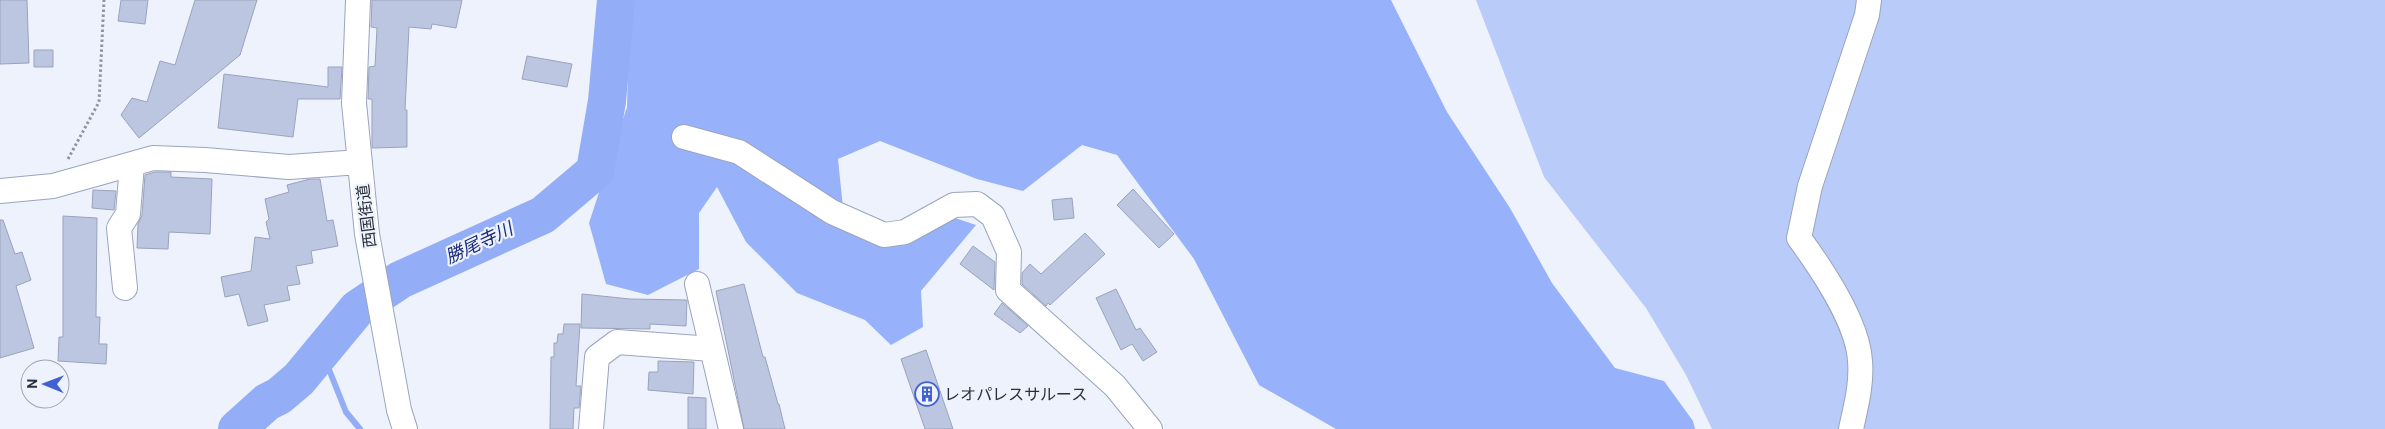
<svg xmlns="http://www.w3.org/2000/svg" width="2385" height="429" viewBox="0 0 2385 429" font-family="Roboto,'Noto Sans JP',sans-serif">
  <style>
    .green { fill: #b9cbf9 }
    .forest { fill: #97b2fa }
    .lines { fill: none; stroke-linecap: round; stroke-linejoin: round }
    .stream { stroke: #93aef6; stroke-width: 6 }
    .river { stroke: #93aef6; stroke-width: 38 }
    .building { fill: #bcc6e0; stroke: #99a3bc }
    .minor-casing { stroke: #9aa4bd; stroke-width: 26 }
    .path { stroke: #91959f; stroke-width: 3; stroke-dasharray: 2.5 2.5; stroke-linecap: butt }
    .minor { stroke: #fff; stroke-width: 24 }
    .labels { text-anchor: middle; stroke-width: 4.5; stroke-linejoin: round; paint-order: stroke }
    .street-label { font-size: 16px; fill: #2b2f39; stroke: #eef2fd }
    .poi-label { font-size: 16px; fill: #2b2f39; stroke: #eef2fd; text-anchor: start }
    .water-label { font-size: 18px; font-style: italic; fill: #192b7c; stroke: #eef2fd }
  </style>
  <rect width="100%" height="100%" fill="#eef2fd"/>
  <path class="green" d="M1476,0H2385V429H1712L1686,375L1646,308L1544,177Z"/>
  <path class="forest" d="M630,0H1391L1447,112L1510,208L1552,283L1615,368L1664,381L1693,421L1695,429H1336L1259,385L1194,259L1117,155L1082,145L1023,191L977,179L880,141L838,159L845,227L877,241L931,210L976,225L921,291L923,327L891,345L865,320L797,293L746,242L717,187L699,213V269L648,295L606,284L589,223L627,107Z"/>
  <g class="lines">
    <path class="stream" d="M322,352L346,412L360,429"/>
    <path class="river" d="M237,429L267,402L279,396L299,379L357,309L400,280L543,215L595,171L607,101L616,0"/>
  </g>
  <path class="building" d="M0,0H27L29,63L0,64Z
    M121,0H148L145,24L118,21Z
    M195,0H257L240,55L139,138L121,115L132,98L147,102L160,61L175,65Z
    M372,0H462L456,28L432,24L431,29L409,27L405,110H407V147L372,148V99H368L369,67L375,66L377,28L371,27Z
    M34,50H53V67H34Z
    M527,56L572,64L567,87L522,79Z
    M328,67H342L340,99H298L293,137L218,128L224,74L328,87Z
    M155,172H171V177L212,179L210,234L169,232L168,249L137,248L138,224L142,215L145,175Z
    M310,179H320L327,221L333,220L338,246L311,251L313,263L296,266L300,284L287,286L290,300L264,305L268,321L248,326L239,294L225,297L221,277L251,271L255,237L270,239L266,222L269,219L265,199L289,192L287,185Z
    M1133,189L1174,234L1159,248L1117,205Z
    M93,190L116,191L114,210L92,208Z
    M1072,198L1074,218L1054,220L1052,200Z
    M63,216L97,218L96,317H100L99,344H107L106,364L58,361L59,337H63Z
    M0,220H3L15,254L22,252L31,280L16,286L34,348L0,358Z
    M1085,233L1105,254L1050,305L1048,303L1046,306L1022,284V273L1030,264L1041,274Z
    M973,246L995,262L994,290L960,264Z
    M744,284L763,357H765L778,404H779L785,429H744L716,291Z
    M1116,289L1136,330L1140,328L1157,352L1143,361L1132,344L1121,350L1096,298Z
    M582,294L630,299L687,300L686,326L650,324V329L581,328Z
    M1002,303L1028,326L1020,333L994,314Z
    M564,324H580L576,386H581L579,408H574L573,429H550L551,357H554V343H557L558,334H563Z
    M926,350L953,429H925L901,359Z
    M658,361L694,362L693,394L648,390L649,372H658Z
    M688,397L706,398V429H688Z"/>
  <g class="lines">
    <g class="minor-casing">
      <path id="minor" d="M358,0L354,103L367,234L399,410L405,429
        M684,137L739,152L832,212L884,235L905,232L954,205L977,204L993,216L1009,252L1008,290L1115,386L1150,429
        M0,191L53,186L153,158L205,160L289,167L360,162
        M697,284L731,429
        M125,288L119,228L128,214L132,164
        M591,429L597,357L617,342L712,349
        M1851,429C1856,406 1862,384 1860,361C1858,323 1821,268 1799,238L1810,186L1867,15L1869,0"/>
    </g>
    <path class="path" d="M68,159L99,102L104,0"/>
    <use href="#minor" class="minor"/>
  </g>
  <defs>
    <g id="building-ring" transform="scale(1.25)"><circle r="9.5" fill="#eef2fd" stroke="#4160d2" stroke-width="1.5"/><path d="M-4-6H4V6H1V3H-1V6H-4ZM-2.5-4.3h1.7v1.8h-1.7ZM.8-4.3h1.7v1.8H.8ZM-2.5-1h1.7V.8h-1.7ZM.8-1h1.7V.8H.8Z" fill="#4160d2"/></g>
  </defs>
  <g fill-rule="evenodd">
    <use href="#building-ring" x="927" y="394"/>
  </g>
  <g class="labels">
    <g class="street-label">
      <text transform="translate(366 216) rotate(-97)" y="6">西国街道</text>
    </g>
    <g class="poi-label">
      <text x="944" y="400">レオパレスサルース</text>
    </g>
    <g class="water-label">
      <text transform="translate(479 243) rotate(-25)" y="6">勝尾寺川</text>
    </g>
  </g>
  <g transform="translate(45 384) rotate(271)"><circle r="24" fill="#eef2fd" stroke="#a0a4af"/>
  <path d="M0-4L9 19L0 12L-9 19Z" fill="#4160d2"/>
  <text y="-8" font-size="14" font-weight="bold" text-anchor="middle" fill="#2b2f39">N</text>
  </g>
</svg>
